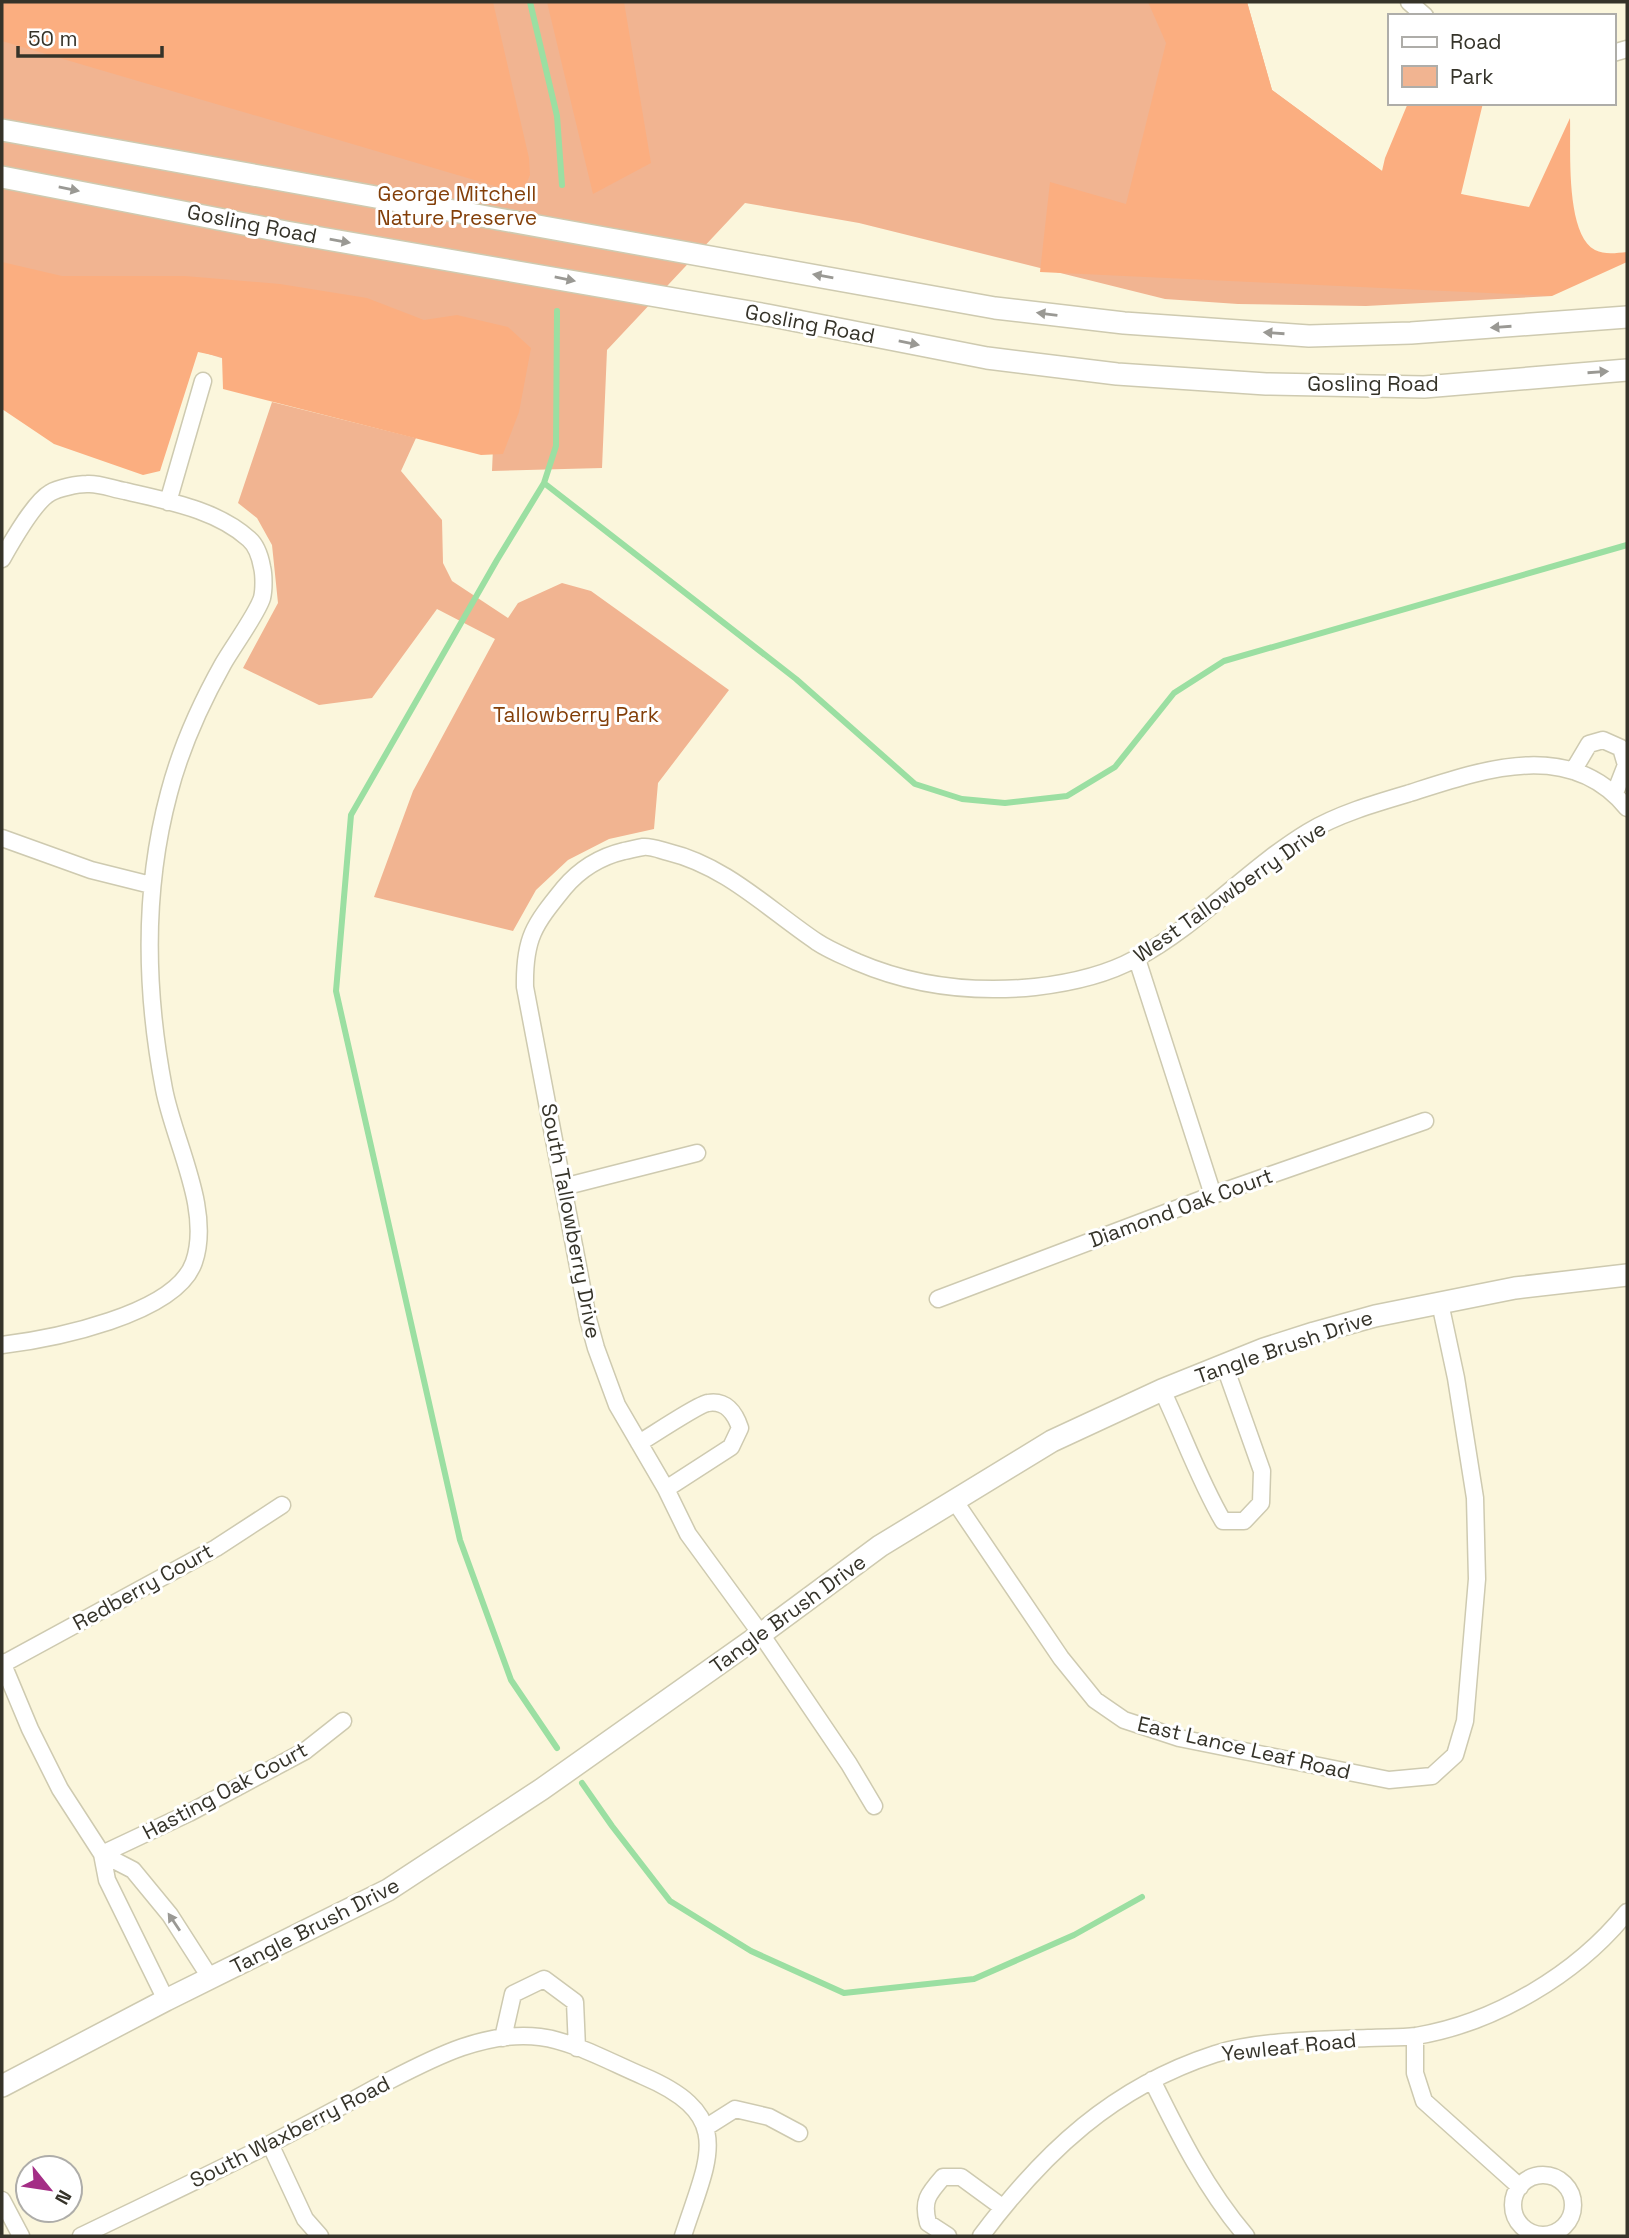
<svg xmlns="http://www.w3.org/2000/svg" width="1629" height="2238" viewBox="0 0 1629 2238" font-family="'Space Grotesk',sans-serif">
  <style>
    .green { fill: #f1b491 }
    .forest { fill: #fbae80 }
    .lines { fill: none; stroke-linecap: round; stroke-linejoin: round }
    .stream { stroke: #9bdfa2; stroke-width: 6 }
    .street-casing { stroke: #cecab0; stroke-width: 19 }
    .secondary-casing { stroke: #cecab0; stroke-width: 24 }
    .street { stroke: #fff; stroke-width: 16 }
    .secondary { stroke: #fff; stroke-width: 21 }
    .oneway { fill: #9a9994 }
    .labels { text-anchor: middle; stroke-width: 6; stroke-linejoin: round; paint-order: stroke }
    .park-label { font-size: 21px; fill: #833f09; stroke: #fff }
    .street-label { font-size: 21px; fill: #353329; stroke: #fff }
  </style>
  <rect width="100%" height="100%" fill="#fbf6dc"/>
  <path class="green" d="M2,2H1247L1272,90L1382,171L1556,222L1552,296L1366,306L1238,304L1165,299L859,223L745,203L607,350L602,468L492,471L494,424L244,365L176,344L2,278Z
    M272,402L416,438L401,471L442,520L443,563L452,581L508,618L518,603L562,583L591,591L729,690L658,783L654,829L609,839L568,860L536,890L513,931L374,897L413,791L495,639L437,609L372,698L319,705L243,668L278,603L272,545L257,518L238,503Z"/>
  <path class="forest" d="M2,2H493L529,158L530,175L527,182L520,190L512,191L2,41Z
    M547,2H624L651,163L593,194Z
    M1148,2H1247L1272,90L1382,171L1385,158L1408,103H1483L1461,194L1529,207L1570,118C1571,149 1565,234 1595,250C1605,255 1616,253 1627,252V262L1552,296L1040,272L1050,182L1126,204L1166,43Z
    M2,262L62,276H185L280,284L367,298L424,320L457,315L508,327L531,348L519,412L503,454L481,455L223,389L222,357L198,352L160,471L143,475L54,444L2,409Z"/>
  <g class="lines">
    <path class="stream" d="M530,2L557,116L562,185
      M544,483L796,679L915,784L962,799L1005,803L1067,796L1115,767L1174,693L1224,661L1627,545
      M557,1748L511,1680L460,1540L336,991L351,815L497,560L544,483L556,446L557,311
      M582,1783L612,1826L670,1901L751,1951L844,1993L974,1979L1074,1935L1142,1897"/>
    <g class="street-casing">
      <path id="street" d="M1409,2L1425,16
        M1613,53L1627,49
        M168,502L203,381
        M2,559C11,543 34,502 50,493C58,488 78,484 87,484C99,483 113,489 125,491C166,501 216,509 249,539C257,546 260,556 262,567C264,575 264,590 262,598C257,614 232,648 223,664C200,705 181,747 169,793C143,890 145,990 164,1089C174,1142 212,1209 194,1262C176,1315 51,1339 2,1345
        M1573,771L1589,744L1603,740L1621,748L1626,765L1615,793
        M2,838L91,870L151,885
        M1137,959L1213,1195
        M563,1187L697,1153
        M938,1299L1213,1195L1425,1121
        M1162,1390C1183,1434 1199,1480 1223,1521H1244L1261,1503L1262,1471L1224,1364
        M639,1443C651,1436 699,1404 708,1403C726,1400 735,1413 740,1428L731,1447L666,1489
        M954,1500L1061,1658L1095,1700L1124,1720L1179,1738L1389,1780L1432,1776L1455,1755L1465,1721L1477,1579L1475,1498L1456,1378L1440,1303
        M2,1662L30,1729L60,1789L102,1854L107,1880L166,2000
        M3,1664L216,1548L282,1505
        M874,1806L849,1764L761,1634L688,1534L666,1489L617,1405L596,1348L588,1319L525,987C524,938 534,925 564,888C580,869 599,857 624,851C630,850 636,848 643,847C651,846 660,850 668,852C726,866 768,909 817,942C829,950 844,956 857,962C913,986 975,993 1035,987C1070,983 1104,976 1135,959C1198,926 1247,869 1308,832C1338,814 1376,803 1410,793C1482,770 1570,738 1627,808
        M102,1854L189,1813L305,1751L343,1721
        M102,1854L133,1870L170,1915L211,1979
        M1415,2036V2073L1424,2101L1520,2187
        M503,2038L513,1994L544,1979L575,2002L577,2048
        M1152,2080C1179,2135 1206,2189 1246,2236
        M705,2128L735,2109L769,2117L799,2133
        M270,2144L305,2219L320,2236
        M1513 2205a30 30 0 1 1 60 0a30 30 0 1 1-60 0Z
        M2,2200L21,2236
        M81,2236C145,2205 209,2175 272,2143C306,2125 341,2107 375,2088C426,2062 480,2030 540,2037C573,2041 612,2063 643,2076C737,2116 708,2158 683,2236
        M948,2236L928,2223C922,2201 928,2194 943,2177H961L1002,2207
        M981,2236C1044,2152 1113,2087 1215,2054C1259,2040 1322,2040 1368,2038C1384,2037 1400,2038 1416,2036C1495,2023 1577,1974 1627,1912"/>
    </g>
    <g class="secondary-casing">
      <path id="secondary" d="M2,130L995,308L1124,323L1309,336L1411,333L1627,317
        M2,177L286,232L767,315L987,358L1117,374L1266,384L1424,387L1627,370
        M2,2086L166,2000L388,1890L542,1789L761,1634L880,1546L1052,1441L1162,1390L1264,1349L1314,1333L1375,1316L1515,1288L1627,1275"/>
    </g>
    <use href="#street" class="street"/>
    <use href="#secondary" class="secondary"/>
  </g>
  <defs><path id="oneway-solid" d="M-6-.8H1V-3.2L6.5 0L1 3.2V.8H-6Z" transform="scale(1.75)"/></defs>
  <g class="oneway">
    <use href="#oneway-solid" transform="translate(69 189) rotate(11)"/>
    <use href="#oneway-solid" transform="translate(340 241) rotate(10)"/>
    <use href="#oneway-solid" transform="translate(823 276) rotate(-170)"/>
    <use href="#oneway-solid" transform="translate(565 279) rotate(11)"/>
    <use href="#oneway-solid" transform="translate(1047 314) rotate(-173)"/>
    <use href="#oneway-solid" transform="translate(1501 327) rotate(176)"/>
    <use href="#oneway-solid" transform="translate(1274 333) rotate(-176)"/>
    <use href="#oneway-solid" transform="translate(909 343) rotate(11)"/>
    <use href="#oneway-solid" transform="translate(1598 372) rotate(-4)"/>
    <use href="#oneway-solid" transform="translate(174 1922) rotate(-124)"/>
  </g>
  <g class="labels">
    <g class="park-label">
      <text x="457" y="201">George Mitchell<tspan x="457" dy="24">Nature Preserve</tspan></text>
      <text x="576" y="722">Tallowberry Park</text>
    </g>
    <g class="street-label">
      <text transform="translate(252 224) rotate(11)" y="7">Gosling Road</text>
      <text transform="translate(810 324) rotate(11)" y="7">Gosling Road</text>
      <text x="1373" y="391">Gosling Road</text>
      <text transform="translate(1230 892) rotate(-35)" y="7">West Tallowberry Drive</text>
      <text transform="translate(1181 1208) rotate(-20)" y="7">Diamond Oak Court</text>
      <text transform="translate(571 1221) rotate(79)" y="7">South Tallowberry Drive</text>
      <text transform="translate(1284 1347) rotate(-19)" y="7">Tangle Brush Drive</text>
      <text transform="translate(143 1587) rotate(-29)" y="7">Redberry Court</text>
      <text transform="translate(788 1614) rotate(-36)" y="7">Tangle Brush Drive</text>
      <text transform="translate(1244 1748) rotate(13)" y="7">East Lance Leaf Road</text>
      <text transform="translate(225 1791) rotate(-28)" y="7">Hasting Oak Court</text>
      <text transform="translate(315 1926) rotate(-27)" y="7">Tangle Brush Drive</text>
      <text transform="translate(1289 2047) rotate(-6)" y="7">Yewleaf Road</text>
      <text transform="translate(290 2132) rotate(-27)" y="7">South Waxberry Road</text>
    </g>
  </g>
  <rect width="1629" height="2238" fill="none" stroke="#353329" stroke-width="7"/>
  <rect x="1388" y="14" width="228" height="91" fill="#ffffff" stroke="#aeada9" stroke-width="2"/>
  <rect x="1402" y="37" width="35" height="10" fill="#ffffff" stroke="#aeada9" stroke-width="2"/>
  <text x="1450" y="49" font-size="21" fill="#353329">Road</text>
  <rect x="1402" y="66" width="35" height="21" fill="#f1b491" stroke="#aeada9" stroke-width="2"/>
  <text x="1450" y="84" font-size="21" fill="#353329">Park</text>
  <g transform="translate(49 2189) rotate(120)"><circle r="33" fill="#ffffff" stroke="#aeada9" stroke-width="2"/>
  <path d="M0-5L12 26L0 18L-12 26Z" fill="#a42e86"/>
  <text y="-10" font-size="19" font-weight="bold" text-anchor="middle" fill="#353329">N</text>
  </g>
  <path d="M18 46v10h144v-10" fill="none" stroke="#353329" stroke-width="3.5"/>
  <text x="28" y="46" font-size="21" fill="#353329" stroke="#ffffff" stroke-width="5" paint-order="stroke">50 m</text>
</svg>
